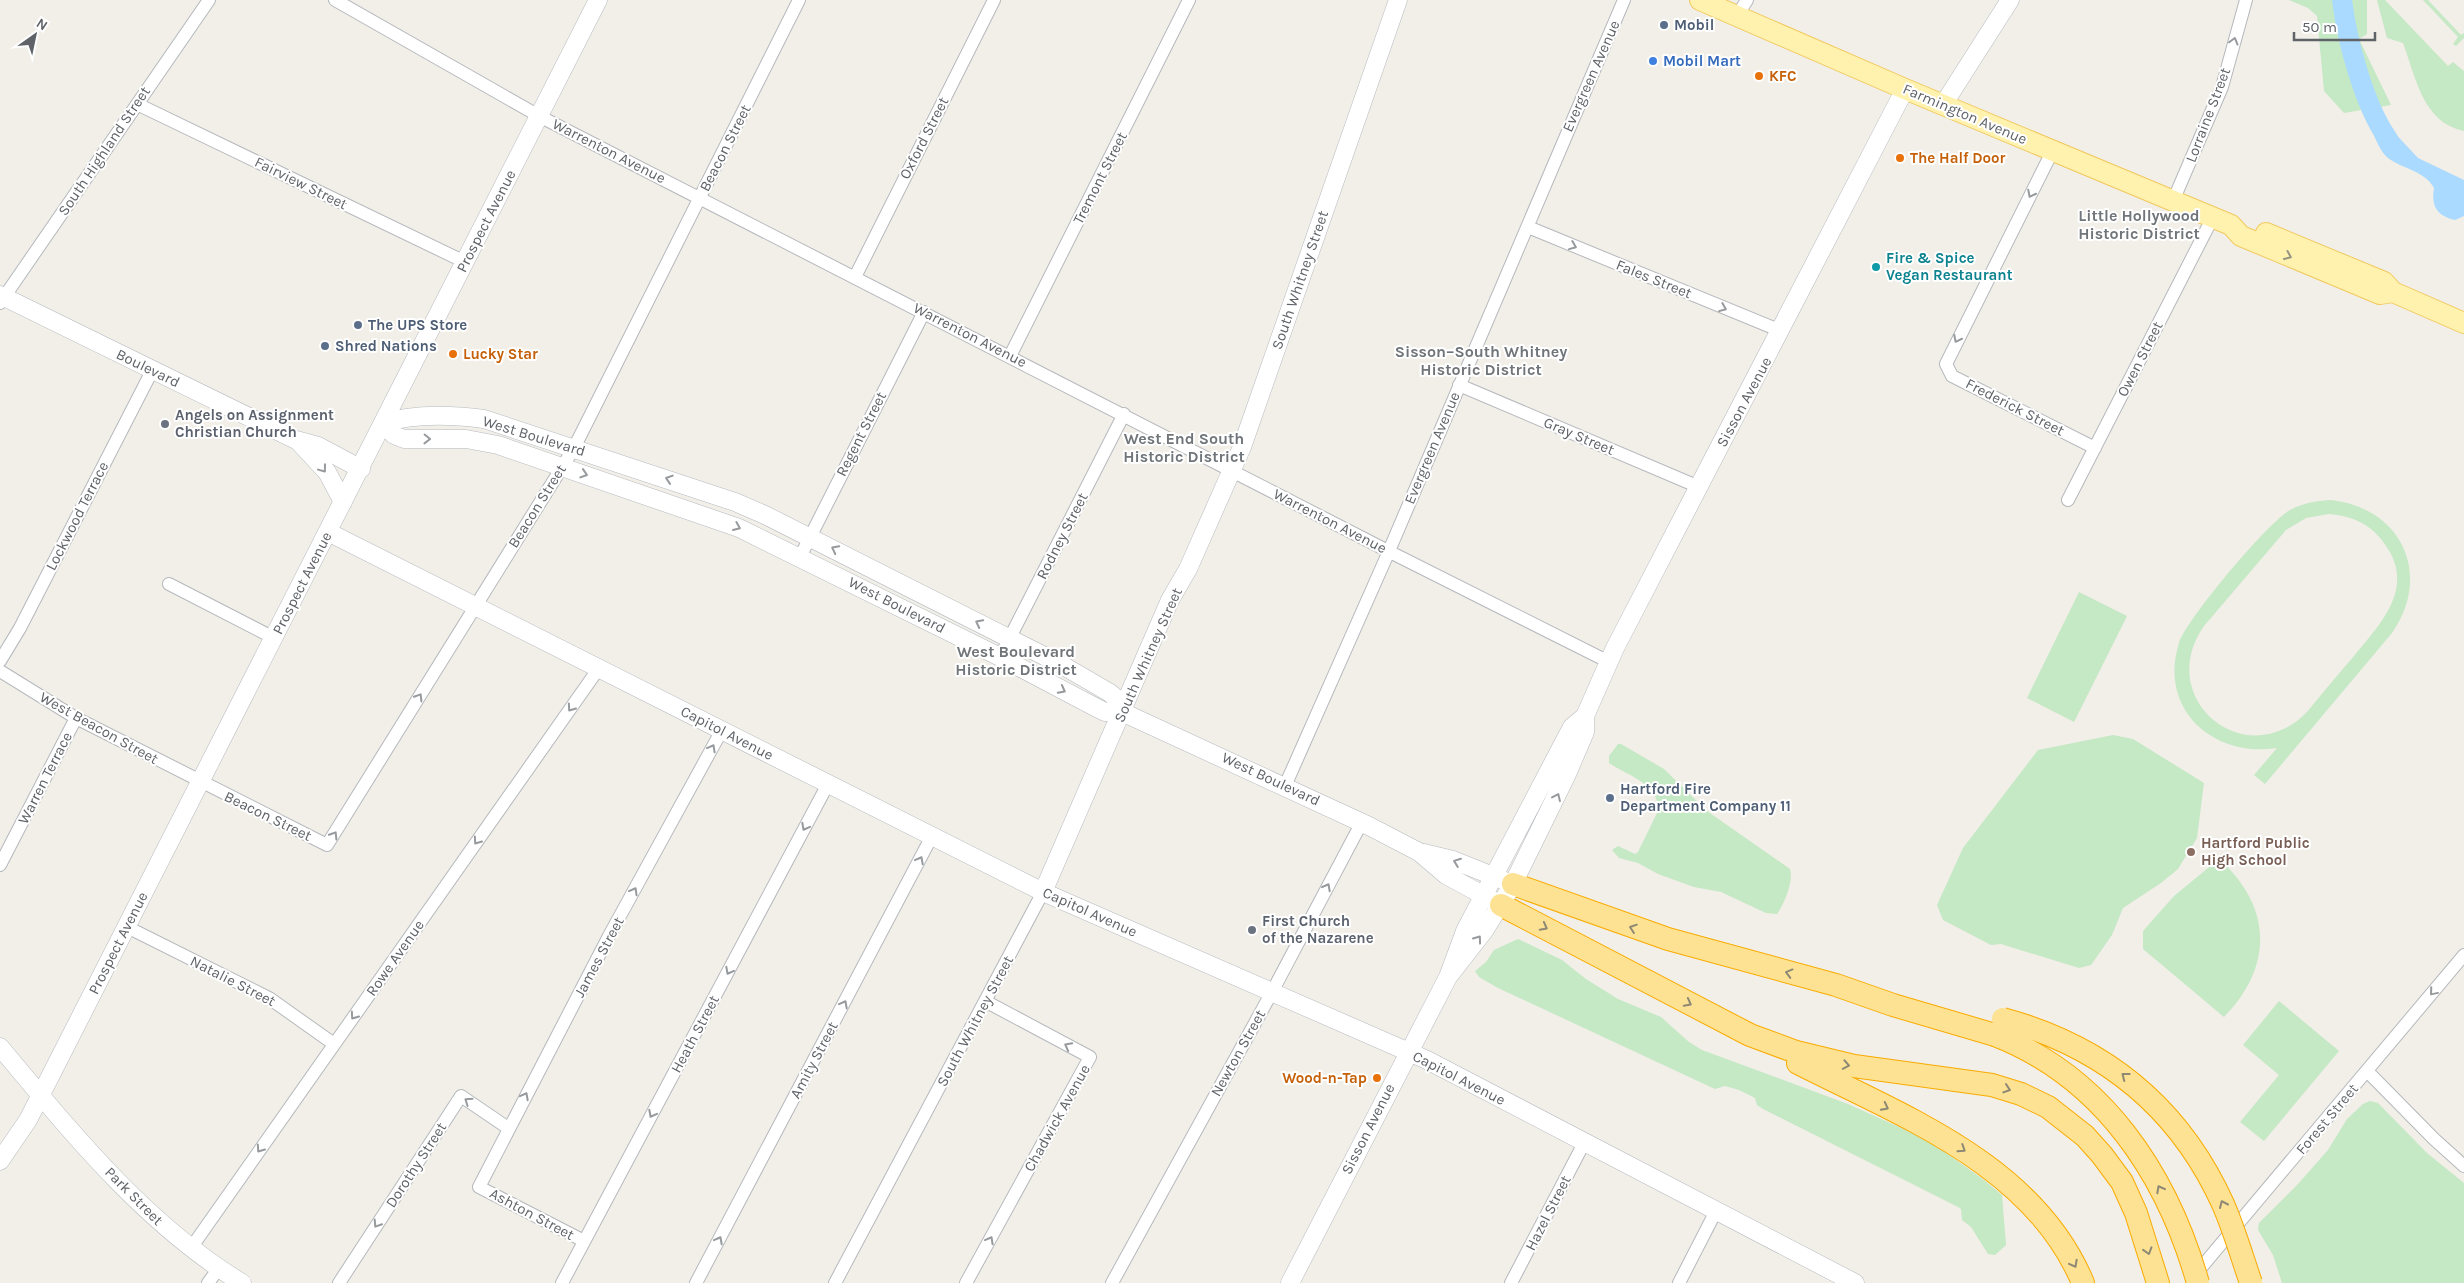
<svg xmlns="http://www.w3.org/2000/svg" width="2464" height="1283" viewBox="0 0 2464 1283" font-family="Karla,sans-serif">
  <style>
    .green { fill: #c5e8c5; fill-rule: evenodd }
    .water { fill: #aadaff }
    .lines { fill: none; stroke-linecap: round; stroke-linejoin: round }
    .river { stroke: #aadaff; stroke-width: 20 }
    .street-casing { stroke: #b5b8bc; stroke-width: 14 }
    .secondary-casing { stroke: #b6babf; stroke-width: 19 }
    .primary-casing { stroke: #f2c960; stroke-width: 22 }
    .highway-casing { stroke: #f9ab00; stroke-width: 24 }
    .street { stroke: #fff; stroke-width: 12 }
    .secondary { stroke: #fff; stroke-width: 18 }
    .primary { stroke: #fff2af; stroke-width: 20 }
    .highway { stroke: #fde293; stroke-width: 22 }
    .highway-bridge-casing { stroke: #f9ab00; stroke-width: 24; stroke-linecap: butt }
    .highway-bridge { stroke: #fde293; stroke-width: 22 }
    .oneway { stroke: #979a9d }
    .oneway2 { stroke: #979581 }
    .oneway3 { stroke: #8e8975 }
    .service-dot { fill: #5c6f8a; stroke: #fff; stroke-width: 2 }
    .shop-dot { fill: #3f7fe0; stroke: #fff; stroke-width: 2 }
    .food-dot { fill: #e8710a; stroke: #fff; stroke-width: 2 }
    .culture-dot { fill: #0f9aa8; stroke: #fff; stroke-width: 2 }
    .worship-dot { fill: #6b7280; stroke: #fff; stroke-width: 2 }
    .education-dot { fill: #8d6e63; stroke: #fff; stroke-width: 2 }
    .labels { text-anchor: middle; stroke-width: 4; stroke-linejoin: round; paint-order: stroke }
    .service-label { font-size: 15px; font-weight: bold; fill: #4e5e75; stroke: #fff; text-anchor: start }
    .shop-label { font-size: 15px; font-weight: bold; fill: #366cbe; stroke: #fff; text-anchor: start }
    .street-label { font-size: 15px; fill: #5f6368; stroke: #fff }
    .food-label { font-size: 15px; font-weight: bold; fill: #c56008; stroke: #fff; text-anchor: start }
    .culture-label { font-size: 15px; font-weight: bold; fill: #0d838f; stroke: #fff; text-anchor: start }
    .worship-label { font-size: 15px; font-weight: bold; fill: #5b616d; stroke: #fff; text-anchor: start }
    .education-label { font-size: 15px; font-weight: bold; fill: #785e54; stroke: #fff; text-anchor: start }
    .neighbourhood-label { font-size: 16px; font-weight: bold; fill: #70757a; stroke: #fff }
  </style>
  <rect width="100%" height="100%" fill="#f1efe8"/>
  <path class="green" d="M2289,0H2367V34L2359,39L2391,105L2344,113L2324,91L2317,16L2308,8Z
    M2377,0H2385L2448,66L2453,62L2464,71V131C2423,123 2416,78 2403,43L2387,38Z
    M2423,0H2428L2461,35L2464,33V38L2456,46L2453,44L2458,37Z
    M2330,500C2401,507 2433,574 2392,633L2265,784L2254,775L2277,748C2213,758 2158,709 2179,643C2186,620 2268,522 2290,510C2303,503 2316,501 2330,500ZM2329,514C2352,516 2371,524 2384,543C2417,587 2381,623 2354,656C2338,675 2322,693 2307,712C2246,775 2153,699 2204,626L2286,530L2306,518Z
    M2079,592L2127,616L2074,722L2027,698Z
    M2113,735L2133,739L2204,783L2197,838L2178,869L2161,883L2123,908L2112,935L2091,965L2079,968L2001,944L1991,945L1943,920L1937,905L1963,848L2038,750Z
    M1618,744H1621L1664,769L1707,811L1790,869C1794,881 1784,904 1777,914L1766,913L1721,892L1694,887L1658,874L1638,863L1619,858L1612,850L1618,846L1635,854L1638,852L1658,811C1660,784 1628,776 1609,763V756Z
    M2219,859C2272,906 2274,966 2224,1017L2143,949V931L2174,896Z
    M1518,939L1562,960L1586,979L1618,999L1661,1017L1689,1042L1702,1050L1848,1104L1928,1140L1984,1180L2002,1195L2006,1245L1995,1255L1988,1254L1971,1227L1962,1220L1961,1209L1958,1207L1763,1109L1757,1105L1755,1098L1739,1090L1725,1086L1715,1089L1498,988L1479,977L1475,971L1486,962L1494,950Z
    M2279,1001L2339,1051L2264,1141L2240,1122L2279,1075L2243,1045Z
    M2370,1101L2378,1103L2427,1153L2464,1183V1283H2282L2273,1255L2258,1230L2259,1223L2298,1184L2328,1150L2347,1119L2363,1104Z"/>
  <path class="water" d="M2375,116L2384,117L2390,128L2418,158L2464,180V216L2455,220C2437,216 2431,206 2434,188C2425,171 2403,169 2388,158C2378,150 2373,131 2368,120Z"/>
  <g class="lines">
    <path class="river" d="M2342,0C2347,41 2364,105 2388,139"/>
    <g class="street-casing">
      <path id="street" d="M335,0L539,116L1388,551L1609,662
        M1737,16L1747,0
        M137,104L465,262
        M2053,150L1946,364L1952,376L2095,448
        M2173,201L2222,87L2246,0
        M1528,227L1781,331
        M855,277L994,0
        M0,303L209,0
        M1010,356L1189,0
        M1459,385L1699,487
        M2068,500L2213,217
        M800,557L924,312
        M169,584L274,638
        M1000,657L1124,414
        M0,661L20,628L152,371
        M0,671L76,718L327,845L574,448L799,0
        M1285,786L1386,558L1624,0
        M0,865L76,718
        M127,927L269,998L334,1044
        M2367,1071L2434,1139L2464,1166
        M584,1241L479,1187L609,936L722,730
        M191,1248L599,668
        M2194,1276L2464,955
        M208,1283L219,1268
        M339,1283L461,1096L508,1128
        M562,1283L828,784
        M696,1283L932,836
        M835,1283L1043,892
        M966,1283L1090,1057L985,1001
        M1112,1283L1272,992L1362,822
        M1511,1283L1584,1143
        M1679,1283L1716,1211"/>
    </g>
    <g class="secondary-casing">
      <path id="secondary" d="M1943,105L2010,0
        M0,295L296,440L318,446L361,469
        M299,442L327,472L343,502
        M328,532L1043,892L1427,1060L1855,1283
        M1122,712L1118,700L1110,693L1062,665L765,515L735,502L484,419C452,415 415,413 384,423L394,435L404,439H466L498,445L739,528L1000,657L1095,707L1105,712H1122L1369,826L1419,852L1446,875L1501,905
        M1424,853L1453,860L1503,880
        M1043,892L1170,600L1188,569L1242,447L1398,0
        M1448,977L1465,931L1563,744L1572,727L1585,716L1615,648L1905,89
        M0,1047C72,1133 145,1224 242,1283
        M0,1161L28,1120L598,0
        M1290,1283L1448,977L1484,931L1513,884L1567,774L1585,732V716"/>
    </g>
    <g class="primary-casing">
      <path id="primary" d="M1700,0L1905,89L2231,225L2241,236L2380,294L2393,292
        M2266,233L2384,282L2393,292L2464,323"/>
    </g>
    <g class="highway-casing">
      <path id="highway" d="M1513,884L1668,939L1836,985L1893,1005L1995,1035
        M1501,905L1750,1035L1796,1052L1854,1066L1992,1085L2021,1094L2048,1107L2085,1136L2102,1155L2122,1182L2136,1213L2158,1283
        M1798,1063C1904,1117 2034,1165 2083,1283"/>
    </g>
    <use href="#street" class="street"/>
    <use href="#secondary" class="secondary"/>
    <use href="#primary" class="primary"/>
    <use href="#highway" class="highway"/>
    <g class="highway-bridge-casing">
      <path id="highway-bridge" d="M2003,1019C2105,1047 2179,1107 2223,1204C2234,1229 2242,1257 2251,1283
        M1995,1035C2103,1077 2167,1174 2198,1283"/>
    </g>
    <use href="#highway-bridge" class="highway-bridge"/>
  </g>
  <defs><path id="oneway-chevron" d="M-2-3.5L2.5 0L-2 3.5" fill="none" stroke-width="1.6" stroke-linecap="round" stroke-linejoin="round" transform="scale(1.25)"/></defs>
  <g class="oneway">
    <use href="#oneway-chevron" transform="translate(2234 41) rotate(-75)"/>
    <use href="#oneway-chevron" transform="translate(2031 194) rotate(117)"/>
    <use href="#oneway-chevron" transform="translate(1573 246) rotate(22)"/>
    <use href="#oneway-chevron" transform="translate(1723 308) rotate(22)"/>
    <use href="#oneway-chevron" transform="translate(1957 339) rotate(117)"/>
    <use href="#oneway-chevron" transform="translate(427 439) rotate(1)"/>
    <use href="#oneway-chevron" transform="translate(323 469) rotate(53)"/>
    <use href="#oneway-chevron" transform="translate(584 474) rotate(18)"/>
    <use href="#oneway-chevron" transform="translate(669 479) rotate(-162)"/>
    <use href="#oneway-chevron" transform="translate(737 527) rotate(23)"/>
    <use href="#oneway-chevron" transform="translate(835 549) rotate(-153)"/>
    <use href="#oneway-chevron" transform="translate(979 623) rotate(-153)"/>
    <use href="#oneway-chevron" transform="translate(1062 690) rotate(28)"/>
    <use href="#oneway-chevron" transform="translate(419 697) rotate(-58)"/>
    <use href="#oneway-chevron" transform="translate(571 708) rotate(125)"/>
    <use href="#oneway-chevron" transform="translate(712 748) rotate(-61)"/>
    <use href="#oneway-chevron" transform="translate(1557 797) rotate(-65)"/>
    <use href="#oneway-chevron" transform="translate(805 827) rotate(118)"/>
    <use href="#oneway-chevron" transform="translate(334 835) rotate(-58)"/>
    <use href="#oneway-chevron" transform="translate(477 841) rotate(125)"/>
    <use href="#oneway-chevron" transform="translate(920 860) rotate(-62)"/>
    <use href="#oneway-chevron" transform="translate(1457 862) rotate(-159)"/>
    <use href="#oneway-chevron" transform="translate(1327 887) rotate(-62)"/>
    <use href="#oneway-chevron" transform="translate(634 891) rotate(-61)"/>
    <use href="#oneway-chevron" transform="translate(1478 939) rotate(-54)"/>
    <use href="#oneway-chevron" transform="translate(729 971) rotate(118)"/>
    <use href="#oneway-chevron" transform="translate(2433 992) rotate(130)"/>
    <use href="#oneway-chevron" transform="translate(844 1004) rotate(-62)"/>
    <use href="#oneway-chevron" transform="translate(354 1016) rotate(125)"/>
    <use href="#oneway-chevron" transform="translate(1068 1046) rotate(-152)"/>
    <use href="#oneway-chevron" transform="translate(525 1096) rotate(-62)"/>
    <use href="#oneway-chevron" transform="translate(468 1101) rotate(-145)"/>
    <use href="#oneway-chevron" transform="translate(652 1114) rotate(118)"/>
    <use href="#oneway-chevron" transform="translate(260 1149) rotate(125)"/>
    <use href="#oneway-chevron" transform="translate(377 1224) rotate(123)"/>
    <use href="#oneway-chevron" transform="translate(719 1240) rotate(-62)"/>
    <use href="#oneway-chevron" transform="translate(990 1240) rotate(-61)"/>
  </g>
  <use class="oneway2" href="#oneway-chevron" transform="translate(2288 256) rotate(24)"/>
  <g class="oneway3">
    <use href="#oneway-chevron" transform="translate(1544 927) rotate(28)"/>
    <use href="#oneway-chevron" transform="translate(1633 928) rotate(-161)"/>
    <use href="#oneway-chevron" transform="translate(1789 973) rotate(-165)"/>
    <use href="#oneway-chevron" transform="translate(1688 1003) rotate(28)"/>
    <use href="#oneway-chevron" transform="translate(1846 1065) rotate(11)"/>
    <use href="#oneway-chevron" transform="translate(2125 1076) rotate(-142)"/>
    <use href="#oneway-chevron" transform="translate(2007 1089) rotate(18)"/>
    <use href="#oneway-chevron" transform="translate(1885 1107) rotate(27)"/>
    <use href="#oneway-chevron" transform="translate(1962 1149) rotate(33)"/>
    <use href="#oneway-chevron" transform="translate(2160 1189) rotate(-118)"/>
    <use href="#oneway-chevron" transform="translate(2223 1204) rotate(-114)"/>
    <use href="#oneway-chevron" transform="translate(2148 1251) rotate(73)"/>
    <use href="#oneway-chevron" transform="translate(2074 1264) rotate(62)"/>
  </g>
  <g class="service-dot">
    <circle cx="1664" cy="25" r="5"/>
    <circle cx="358" cy="325" r="5"/>
    <circle cx="325" cy="346" r="5"/>
    <circle cx="1610" cy="798" r="5"/>
  </g>
  <circle class="shop-dot" cx="1653" cy="61" r="5"/>
  <g class="food-dot">
    <circle cx="1759" cy="76" r="5"/>
    <circle cx="1900" cy="158" r="5"/>
    <circle cx="453" cy="354" r="5"/>
    <circle cx="1377" cy="1078" r="5"/>
  </g>
  <circle class="culture-dot" cx="1876" cy="267" r="5"/>
  <g class="worship-dot">
    <circle cx="165" cy="424" r="5"/>
    <circle cx="1252" cy="930" r="5"/>
  </g>
  <circle class="education-dot" cx="2191" cy="852" r="5"/>
  <g class="labels">
    <g class="service-label">
      <text x="1674" y="30">Mobil</text>
      <text x="368" y="330">The UPS Store</text>
      <text x="335" y="351">Shred Nations</text>
      <text x="1620" y="794">Hartford Fire<tspan x="1620" dy="17">Department Company 11</tspan></text>
    </g>
    <g class="shop-label">
      <text x="1663" y="66">Mobil Mart</text>
    </g>
    <g class="street-label">
      <text transform="translate(1591 76) rotate(-66)" y="5">Evergreen Avenue</text>
      <text transform="translate(1965 114) rotate(23)" y="5">Farmington Avenue</text>
      <text transform="translate(2208 115) rotate(-69)" y="5">Lorraine Street</text>
      <text transform="translate(924 138) rotate(-63)" y="5">Oxford Street</text>
      <text transform="translate(725 148) rotate(-63)" y="5">Beacon Street</text>
      <text transform="translate(104 151) rotate(-56)" y="5">South Highland Street</text>
      <text transform="translate(609 151) rotate(27)" y="5">Warrenton Avenue</text>
      <text transform="translate(1100 178) rotate(-63)" y="5">Tremont Street</text>
      <text transform="translate(301 183) rotate(26)" y="5">Fairview Street</text>
      <text transform="translate(486 221) rotate(-63)" y="5">Prospect Avenue</text>
      <text transform="translate(1654 279) rotate(22)" y="5">Fales Street</text>
      <text transform="translate(1300 280) rotate(-71)" y="5">South Whitney Street</text>
      <text transform="translate(970 335) rotate(27)" y="5">Warrenton Avenue</text>
      <text transform="translate(2140 359) rotate(-63)" y="5">Owen Street</text>
      <text transform="translate(148 368) rotate(26)" y="5">Boulevard</text>
      <text transform="translate(1744 402) rotate(-62)" y="5">Sisson Avenue</text>
      <text transform="translate(2015 407) rotate(27)" y="5">Frederick Street</text>
      <text transform="translate(861 434) rotate(-63)" y="5">Regent Street</text>
      <text transform="translate(534 436) rotate(17)" y="5">West Boulevard</text>
      <text transform="translate(1579 436) rotate(23)" y="5">Gray Street</text>
      <text transform="translate(1432 448) rotate(-67)" y="5">Evergreen Avenue</text>
      <text transform="translate(537 506) rotate(-58)" y="5">Beacon Street</text>
      <text transform="translate(77 516) rotate(-63)" y="5">Lockwood Terrace</text>
      <text transform="translate(1330 521) rotate(27)" y="5">Warrenton Avenue</text>
      <text transform="translate(1062 536) rotate(-63)" y="5">Rodney Street</text>
      <text transform="translate(302 583) rotate(-63)" y="5">Prospect Avenue</text>
      <text transform="translate(897 605) rotate(27)" y="5">West Boulevard</text>
      <text transform="translate(1148 655) rotate(-66)" y="5">South Whitney Street</text>
      <text transform="translate(99 728) rotate(29)" y="5">West Beacon Street</text>
      <text transform="translate(727 733) rotate(27)" y="5">Capitol Avenue</text>
      <text transform="translate(45 778) rotate(-63)" y="5">Warren Terrace</text>
      <text transform="translate(1271 779) rotate(25)" y="5">West Boulevard</text>
      <text transform="translate(268 816) rotate(26)" y="5">Beacon Street</text>
      <text transform="translate(1090 912) rotate(24)" y="5">Capitol Avenue</text>
      <text transform="translate(118 943) rotate(-63)" y="5">Prospect Avenue</text>
      <text transform="translate(599 957) rotate(-62)" y="5">James Street</text>
      <text transform="translate(395 958) rotate(-55)" y="5">Rowe Avenue</text>
      <text transform="translate(233 981) rotate(27)" y="5">Natalie Street</text>
      <text transform="translate(975 1021) rotate(-62)" y="5">South Whitney Street</text>
      <text transform="translate(695 1034) rotate(-62)" y="5">Heath Street</text>
      <text transform="translate(1238 1053) rotate(-61)" y="5">Newton Street</text>
      <text transform="translate(814 1060) rotate(-62)" y="5">Amity Street</text>
      <text transform="translate(1459 1078) rotate(27)" y="5">Capitol Avenue</text>
      <text transform="translate(1057 1118) rotate(-61)" y="5">Chadwick Avenue</text>
      <text transform="translate(2327 1119) rotate(-50)" y="5">Forest Street</text>
      <text transform="translate(1368 1129) rotate(-63)" y="5">Sisson Avenue</text>
      <text transform="translate(416 1165) rotate(-57)" y="5">Dorothy Street</text>
      <text transform="translate(134 1196) rotate(45)" y="5">Park Street</text>
      <text transform="translate(1548 1213) rotate(-63)" y="5">Hazel Street</text>
      <text transform="translate(532 1214) rotate(28)" y="5">Ashton Street</text>
    </g>
    <g class="food-label">
      <text x="1769" y="81">KFC</text>
      <text x="1910" y="163">The Half Door</text>
      <text x="463" y="359">Lucky Star</text>
      <text x="1367" y="1083" text-anchor="end">Wood-n-Tap</text>
    </g>
    <g class="culture-label">
      <text x="1886" y="263">Fire &amp; Spice<tspan x="1886" dy="17">Vegan Restaurant</tspan></text>
    </g>
    <g class="worship-label">
      <text x="175" y="420">Angels on Assignment<tspan x="175" dy="17">Christian Church</tspan></text>
      <text x="1262" y="926">First Church<tspan x="1262" dy="17">of the Nazarene</tspan></text>
    </g>
    <g class="education-label">
      <text x="2201" y="848">Hartford Public<tspan x="2201" dy="17">High School</tspan></text>
    </g>
    <g class="neighbourhood-label">
      <text x="2139" y="221">Little Hollywood<tspan x="2139" dy="18">Historic District</tspan></text>
      <text x="1481" y="357">Sisson–South Whitney<tspan x="1481" dy="18">Historic District</tspan></text>
      <text x="1184" y="444">West End South<tspan x="1184" dy="18">Historic District</tspan></text>
      <text x="1016" y="657">West Boulevard<tspan x="1016" dy="18">Historic District</tspan></text>
    </g>
  </g>
  <g transform="translate(35 35) rotate(33)" stroke="#ffffff" stroke-width="4" paint-order="stroke">
  <path d="M0-4L9 19L0 12L-9 19Z" fill="#5f6368"/>
  <text y="-8" font-size="14" font-weight="bold" text-anchor="middle" fill="#5f6368">N</text>
  </g>
  <path d="M2294 32v8h81v-8" fill="none" stroke="#5f6368" stroke-width="2.5"/>
  <text x="2302" y="32" font-size="15" fill="#5f6368" stroke="#ffffff" stroke-width="4" paint-order="stroke">50 m</text>
</svg>
